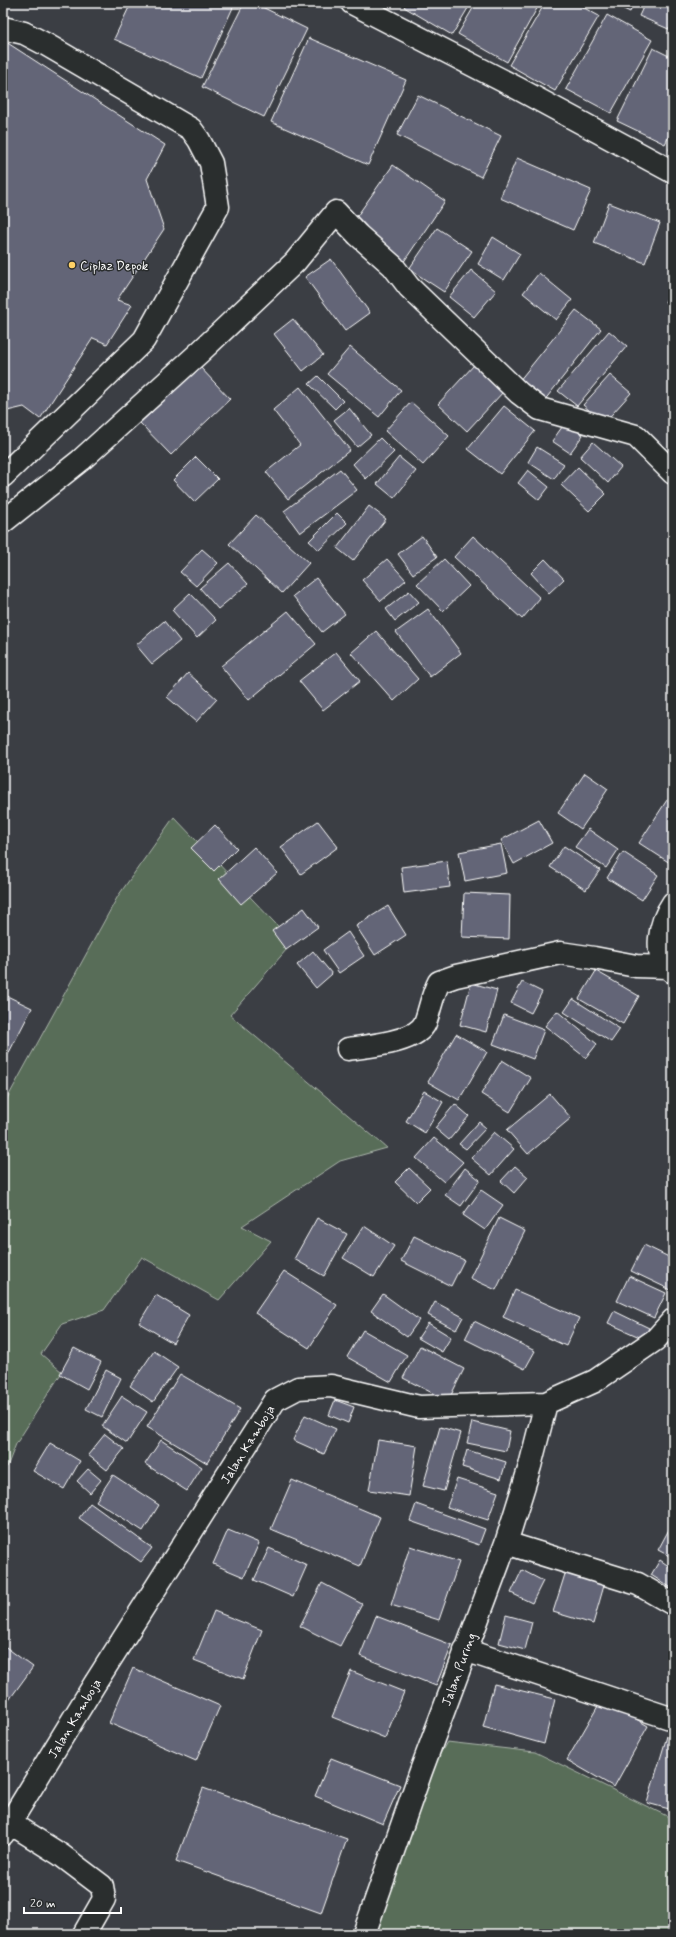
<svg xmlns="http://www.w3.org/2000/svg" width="676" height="1937" viewBox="0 0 676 1937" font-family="Mynerve,sans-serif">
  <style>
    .green { fill: #586d58; stroke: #acb6ac }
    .building { fill: #636577; stroke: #fff }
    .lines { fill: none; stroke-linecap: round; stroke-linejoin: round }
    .minor-casing { stroke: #fff; stroke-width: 25 }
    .minor { stroke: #2a2d2e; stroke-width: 22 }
    .poi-dot { fill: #ffd166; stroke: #2a2d2e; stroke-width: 1.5 }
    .labels { text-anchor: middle; stroke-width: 3; stroke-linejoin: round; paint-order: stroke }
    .poi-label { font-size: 13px; fill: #fff; stroke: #2a2d2e; text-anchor: start }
    .street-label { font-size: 13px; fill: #fff; stroke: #2a2d2e }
  </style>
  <rect width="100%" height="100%" fill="#3b3e44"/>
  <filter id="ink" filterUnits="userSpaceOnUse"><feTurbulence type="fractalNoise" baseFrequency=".025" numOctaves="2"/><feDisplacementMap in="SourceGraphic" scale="8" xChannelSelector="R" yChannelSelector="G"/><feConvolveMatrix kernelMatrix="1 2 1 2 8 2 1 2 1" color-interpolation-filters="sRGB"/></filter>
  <g filter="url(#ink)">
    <path class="green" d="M174,817L293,942L230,1015L387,1148L340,1161L242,1226L271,1241L219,1300L142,1257L104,1310L62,1324L41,1354L62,1372L16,1444L7,1467L3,1464V1106L118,896Z
      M447,1742L535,1752L673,1819V1934H352L378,1859Z"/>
    <path class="building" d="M131,3H235L201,78L114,39Z
      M244,3H254L307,29L264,117L202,87Z
      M407,3H471L452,35L404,7Z
      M476,3H540L507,62L458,34Z
      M545,3H575L599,16L555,91L509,65Z
      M611,3H634L630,12Z
      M645,3H673V31L639,16Z
      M607,15L652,40L611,113L566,89Z
      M309,38L406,80L368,165L271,122Z
      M3,40L165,145L147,179L164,229L117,300L132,305L107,344L93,338L40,419L24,407L3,412Z
      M653,48L673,58V128L665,144L617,121Z
      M418,95L501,136L481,177L397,135Z
      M673,142V152L669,150Z
      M517,158L591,190L573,230L500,198Z
      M393,165L445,201L403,263L350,226Z
      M609,203L660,223L645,263L594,243Z
      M437,228L472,251L444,292L409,269Z
      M493,237L520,254L504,280L478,264Z
      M331,259L370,313L345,331L305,277Z
      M471,270L496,291L474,317L449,297Z
      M539,273L572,300L556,320L523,293Z
      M673,286V306L665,302Z
      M576,310L601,329L540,406L515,386Z
      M293,319L323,355L303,371L274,334Z
      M609,331L627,346L577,406L558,391Z
      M350,347L401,390L379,417L327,374Z
      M475,364L504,391L467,431L438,404Z
      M200,367L230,399L171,455L140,423Z
      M610,375L631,393L604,423L583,405Z
      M318,376L343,401L335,409L309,384Z
      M300,387L350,450L288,499L266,472L300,445L273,410Z
      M411,402L449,436L423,465L385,431Z
      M504,406L535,431L500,474L468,449Z
      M349,408L371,435L357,447L334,420Z
      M565,423L583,435L570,453L552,441Z
      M380,438L394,452L366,479L353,464Z
      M593,442L621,467L608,483L580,457Z
      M537,447L564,464L554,479L528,462Z
      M196,457L218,479L194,502L173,480Z
      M399,457L416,471L394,498L377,484Z
      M578,467L606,494L589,511L561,485Z
      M340,469L357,490L300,533L284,511Z
      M528,470L549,487L539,500L518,483Z
      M369,506L386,519L353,561L337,548Z
      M337,513L347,523L319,550L309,541Z
      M256,515L309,563L282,593L229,544Z
      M422,536L437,557L413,574L398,554Z
      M473,536L540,598L522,619L454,557Z
      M202,549L218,563L196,586L180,572Z
      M387,559L406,580L381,601L362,580Z
      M444,559L469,586L443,611L417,584Z
      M545,559L564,579L549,593L531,573Z
      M229,563L248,584L218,609L200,588Z
      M316,578L345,614L322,632L293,596Z
      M409,591L419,602L395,621L386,609Z
      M190,593L216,620L197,638L172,610Z
      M428,609L461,653L430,677L396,632Z
      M288,611L316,644L249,700L221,666Z
      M164,621L180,641L152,664L136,645Z
      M376,631L418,679L394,701L351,653Z
      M336,652L360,681L323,710L299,681Z
      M188,673L217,699L196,722L167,697Z
      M585,773L608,789L581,829L558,813Z
      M667,800L673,804V859L670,863L639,843Z
      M539,820L552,843L514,864L501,840Z
      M318,821L338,847L301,874L281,847Z
      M215,825L237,848L214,871L191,848Z
      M588,829L618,850L606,868L575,847Z
      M501,844L507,873L465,881L459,852Z
      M564,846L600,870L586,890L550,867Z
      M254,847L277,873L241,904L219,879Z
      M623,852L658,875L642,900L607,878Z
      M447,861L450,887L404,893L401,867Z
      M464,893L510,895L509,939L462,937Z
      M388,906L406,935L375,955L356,926Z
      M304,908L318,927L286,950L272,931Z
      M348,932L364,956L339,973L323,950Z
      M313,951L332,974L316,988L297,965Z
      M596,971L639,996L623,1024L579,999Z
      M522,982L542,992L531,1013L511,1003Z
      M471,983L497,990L486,1032L460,1025Z
      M3,994L32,1008L3,1064Z
      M573,999L620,1029L611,1042L564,1012Z
      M557,1011L597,1044L586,1058L545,1026Z
      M504,1015L544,1030L533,1059L493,1044Z
      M456,1034L487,1052L459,1100L428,1082Z
      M502,1060L531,1078L510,1112L481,1094Z
      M424,1091L443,1102L425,1133L406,1121Z
      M550,1094L571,1118L528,1154L507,1130Z
      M455,1104L469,1116L449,1140L435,1128Z
      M479,1122L486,1128L466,1149L459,1144Z
      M494,1132L514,1149L491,1175L471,1158Z
      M434,1138L463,1162L444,1182L416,1158Z
      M515,1166L528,1177L514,1193L501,1181Z
      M409,1168L430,1188L416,1202L395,1182Z
      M465,1168L480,1180L461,1206L445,1195Z
      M481,1190L503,1205L485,1230L463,1215Z
      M317,1218L347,1234L324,1276L294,1259Z
      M499,1218L525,1231L496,1290L470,1278Z
      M364,1226L394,1246L374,1277L343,1258Z
      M414,1236L464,1260L451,1286L401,1261Z
      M644,1245L673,1259V1291L631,1271Z
      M284,1271L337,1305L309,1348L255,1313Z
      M629,1276L666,1293L654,1318L617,1301Z
      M515,1290L579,1318L566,1346L503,1317Z
      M383,1294L419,1320L407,1337L371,1311Z
      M156,1295L189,1315L173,1343L139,1323Z
      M435,1302L463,1317L456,1330L428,1315Z
      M614,1311L649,1328L644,1339L608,1323Z
      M474,1321L535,1351L525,1369L465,1339Z
      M428,1323L451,1337L442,1352L418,1338Z
      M363,1330L407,1355L391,1382L347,1357Z
      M420,1346L464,1369L448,1401L403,1378Z
      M74,1348L101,1362L87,1389L60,1374Z
      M154,1351L178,1367L153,1402L130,1386Z
      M106,1370L121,1378L102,1417L86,1409Z
      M180,1374L240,1409L207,1463L147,1427Z
      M122,1396L147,1412L127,1443L102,1426Z
      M335,1400L354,1407L348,1423L329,1415Z
      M305,1415L336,1429L324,1454L293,1440Z
      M472,1422L510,1431L506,1451L467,1443Z
      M440,1427L461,1433L444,1491L423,1486Z
      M105,1434L124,1449L107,1470L88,1455Z
      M161,1440L202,1467L187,1491L145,1464Z
      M378,1440L417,1446L409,1496L369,1490Z
      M50,1443L80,1461L64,1489L33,1471Z
      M467,1450L506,1462L501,1479L462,1467Z
      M88,1469L101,1480L90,1493L77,1481Z
      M113,1475L159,1505L143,1531L96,1501Z
      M457,1479L498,1492L488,1520L447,1507Z
      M292,1480L380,1517L360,1566L271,1529Z
      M90,1503L152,1548L141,1562L79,1518Z
      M416,1504L485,1529L479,1545L410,1521Z
      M673,1522V1558L658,1550Z
      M228,1530L259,1543L244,1577L213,1564Z
      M410,1546L459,1562L439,1620L391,1605Z
      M269,1548L307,1565L293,1597L254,1580Z
      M660,1560L673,1569V1589L651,1575Z
      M522,1570L543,1581L532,1603L511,1593Z
      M566,1571L605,1582L593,1624L553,1612Z
      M322,1583L362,1604L340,1646L300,1626Z
      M214,1611L262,1630L243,1679L194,1660Z
      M506,1615L532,1622L525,1650L499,1643Z
      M376,1616L452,1645L436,1686L360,1656Z
      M3,1645L33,1667L9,1700L3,1696Z
      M133,1668L220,1706L196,1761L109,1723Z
      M351,1671L404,1692L385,1738L332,1717Z
      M494,1684L555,1699L544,1744L483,1727Z
      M673,1692V1710L669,1709Z
      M602,1699L648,1726L614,1787L567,1760Z
      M3,1717L8,1722L3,1728Z
      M667,1736L673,1738V1810L647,1803Z
      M331,1758L400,1785L383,1824L315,1796Z
      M203,1788L347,1839L321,1913L176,1861Z"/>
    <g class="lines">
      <g class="minor-casing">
        <path id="minor" d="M352,3L517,88L673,172
          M3,28L24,33L47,45L191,129L199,140L211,163L218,207L144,340L3,476
          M3,522L81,460L200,352L295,262L336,212L358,235L393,266L409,287L519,393L540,409L636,436L673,473
          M673,903C660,922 651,956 673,972
          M348,1049C367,1046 416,1043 425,1023C430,1010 432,995 439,982L456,976L560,953L594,958L636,966L667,967
          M506,1543L638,1584L673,1604
          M465,1650L673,1719
          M10,1823L61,1855L102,1886L104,1899L84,1934
          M3,1834L94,1685L275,1400L298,1388L331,1386L419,1407L546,1403L595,1381L655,1340L673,1320
          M364,1934L421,1771L506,1543L530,1466L546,1403"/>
      </g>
      <use href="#minor" class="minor"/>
    </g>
  </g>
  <circle class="poi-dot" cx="72" cy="265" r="4"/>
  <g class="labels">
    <g class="poi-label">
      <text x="80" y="270">Ciplaz Depok</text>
    </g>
    <g class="street-label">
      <text transform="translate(247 1444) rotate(-58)" y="5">Jalan Kamboja</text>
      <text transform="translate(458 1669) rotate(-70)" y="5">Jalan Puring</text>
      <text transform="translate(74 1718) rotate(-59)" y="5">Jalan Kamboja</text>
    </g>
  </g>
  <rect width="676" height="1937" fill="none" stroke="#2a2d2e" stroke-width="16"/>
  <rect x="8" y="8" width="660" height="1921" fill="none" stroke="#fff" stroke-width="1.5" filter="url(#ink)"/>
  <path d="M24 1907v6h97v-6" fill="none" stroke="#ffffff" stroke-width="2"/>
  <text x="30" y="1907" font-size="12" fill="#ffffff" stroke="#2a2d2e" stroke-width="3" paint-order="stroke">20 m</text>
</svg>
